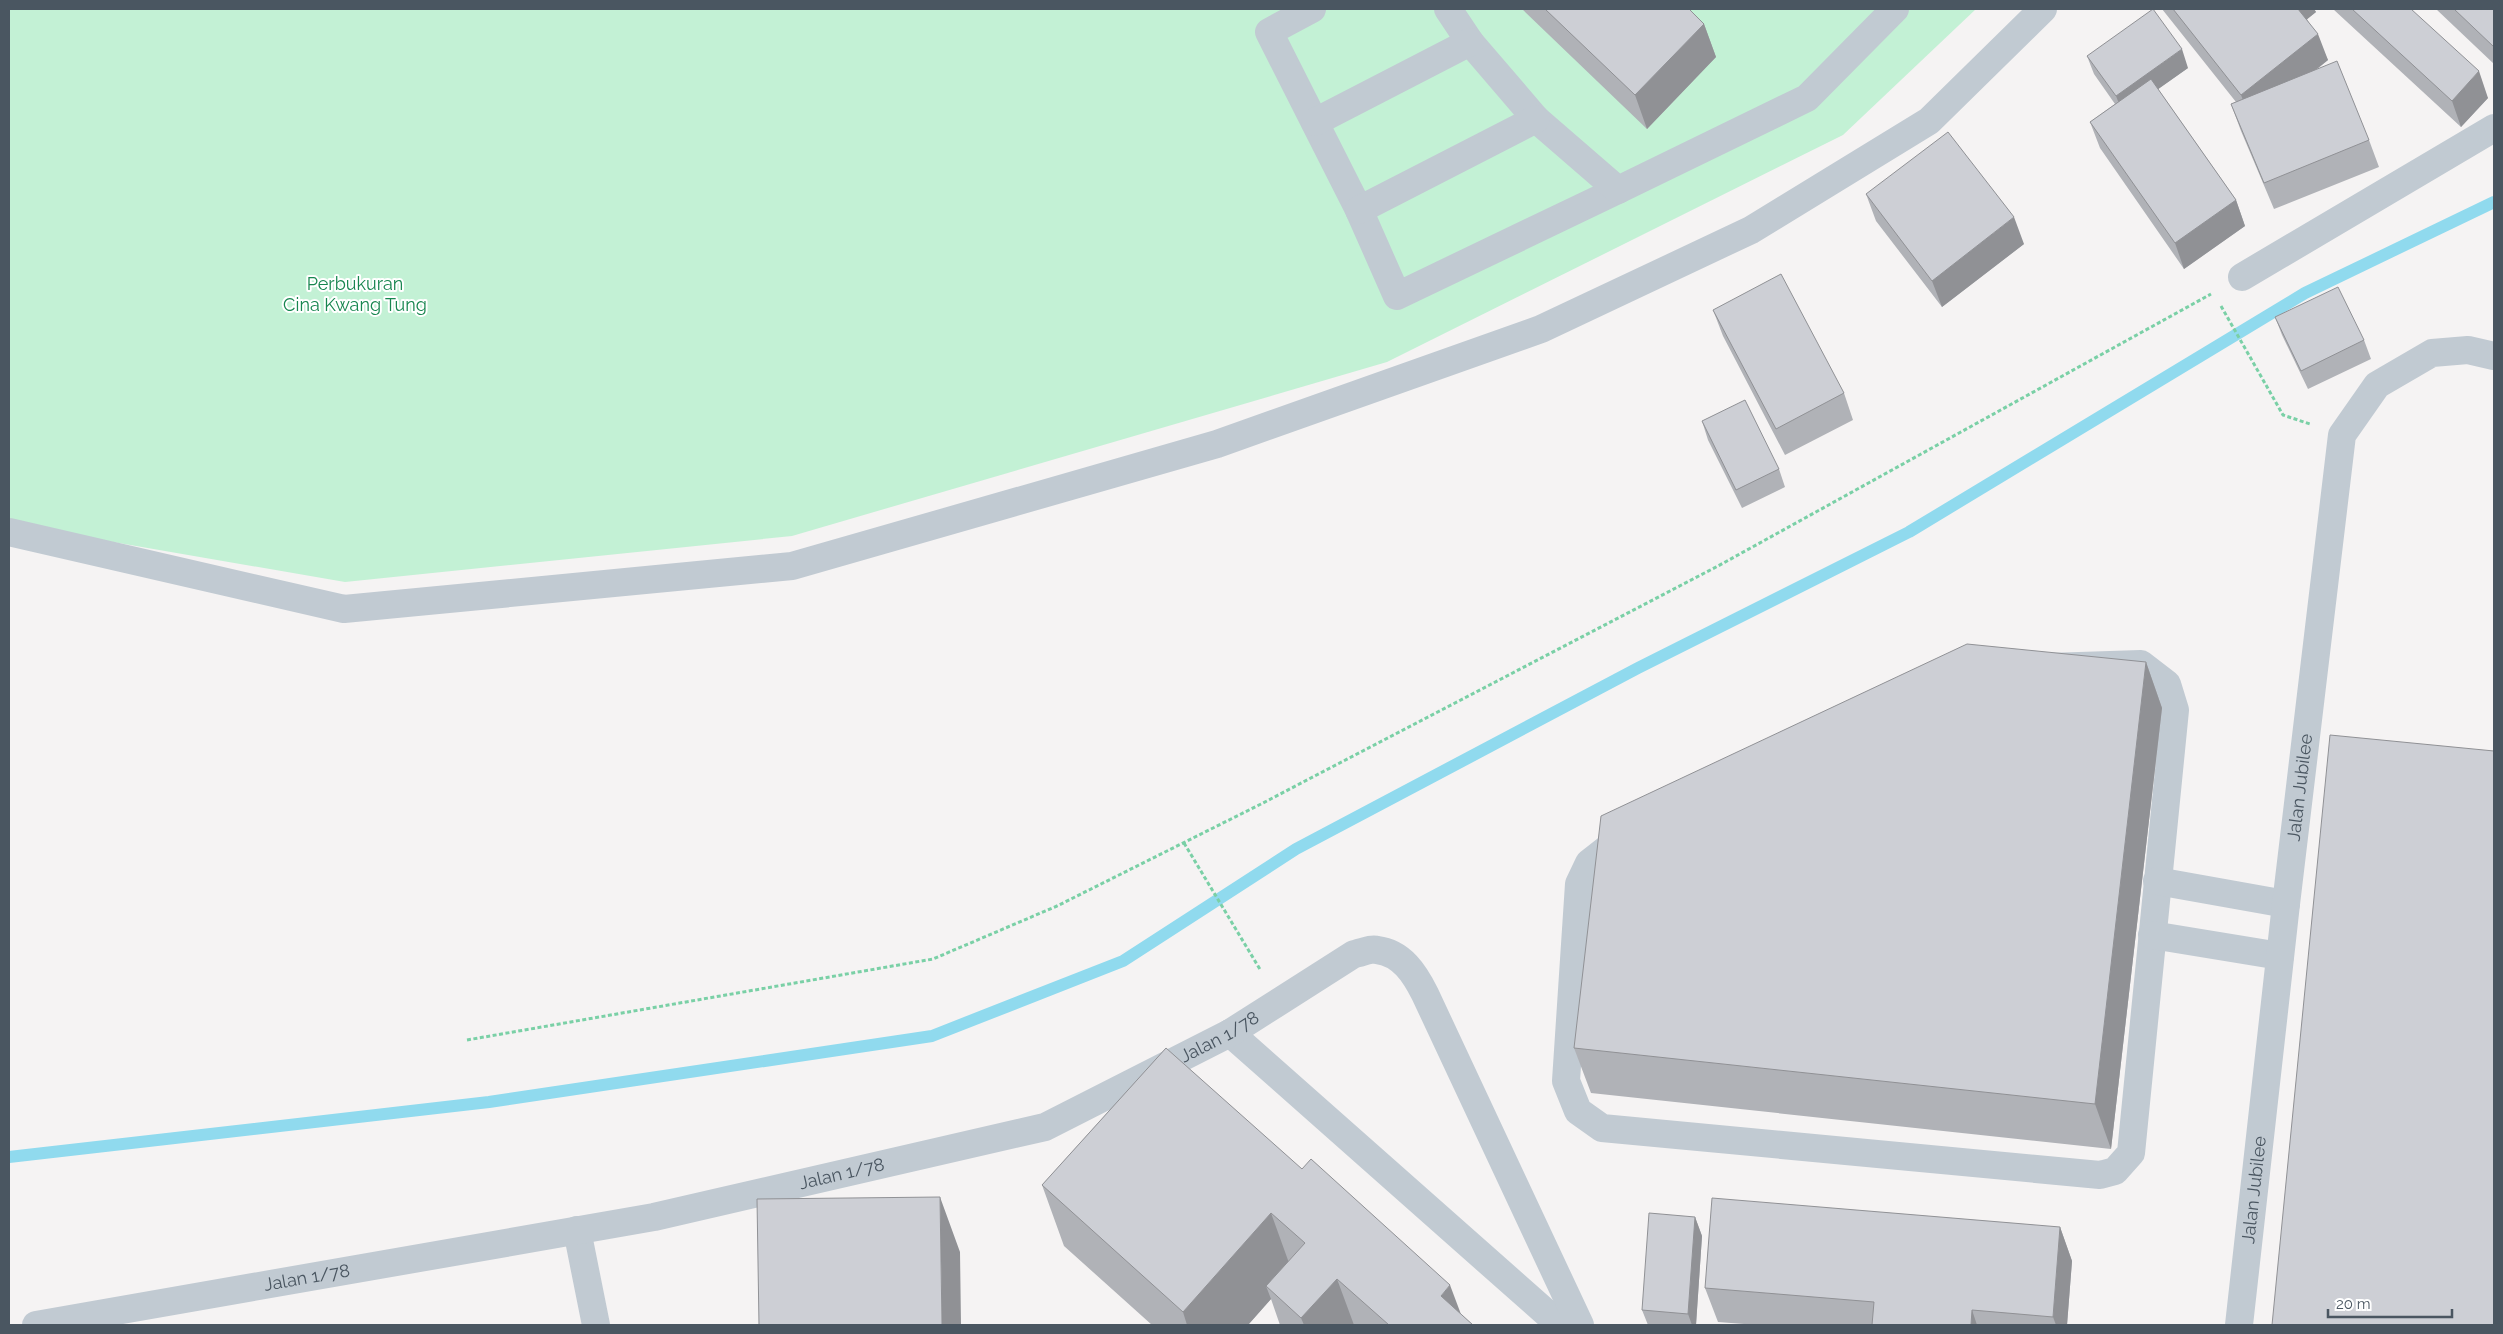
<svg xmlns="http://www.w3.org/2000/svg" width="2503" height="1334" viewBox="0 0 2503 1334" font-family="Raleway,sans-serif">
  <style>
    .green { fill: #c3f1d5 }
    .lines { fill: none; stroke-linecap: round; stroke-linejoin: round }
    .stream { stroke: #90daee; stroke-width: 12 }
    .path { stroke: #7ad0a6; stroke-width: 3; stroke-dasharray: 4 2.5; stroke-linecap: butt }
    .minor { stroke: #c1cad2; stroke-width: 28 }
    .wall { fill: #b0b2b7 }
    .shaded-wall { fill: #909195 }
    .building { fill: #cdcfd5; stroke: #909195 }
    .labels { text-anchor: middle; stroke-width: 4; stroke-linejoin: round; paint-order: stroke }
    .park-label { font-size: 18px; fill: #17864f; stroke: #fff }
    .street-label { font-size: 18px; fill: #4a5661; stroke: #fff }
  </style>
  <rect width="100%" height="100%" fill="#f5f3f3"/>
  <path class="green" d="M9,9H1976L1843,135L1387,362L792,536L345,582L9,524Z"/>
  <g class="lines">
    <path class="stream" d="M9,1157L489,1102L932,1036L1123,961L1296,849L1638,668L1909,532L2305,293L2494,202"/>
    <path class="path" d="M2221,306L2283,415L2310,424
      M1184,843L1261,971
      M467,1040L933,959L1057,906L1261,804L1718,566L2211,294"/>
    <g class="minor">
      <path d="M1312,9L1269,32L1359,210L1397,296L1618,190"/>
      <path d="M1448,9L1470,42L1536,119L1618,190L1807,98L1895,9"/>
      <path d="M1315,122L1470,42"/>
      <path d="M1359,210L1536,119"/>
      <path d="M2242,277L2494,128"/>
      <path d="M9,532L344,609L792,566L1217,444L1541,329L1751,230L1929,121L2043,9"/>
      <path d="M2141,664L2167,684L2175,710L2131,1153L2115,1171L2100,1175L1602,1128L1578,1111L1566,1081L1579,884L1589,863L1612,845L2015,668Z"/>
      <path d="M2157,881L2286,904"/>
      <path d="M2152,935L2280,956"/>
      <path d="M1230,1033L1560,1325"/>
      <path d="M577,1230L596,1325"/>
      <path id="s1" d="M36,1325L654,1217L1045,1127L1230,1033L1354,954C1361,953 1371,948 1377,950C1402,953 1415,974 1425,994L1580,1325"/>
      <path id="s2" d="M2239,1325L2286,904L2342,435L2377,385L2432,353L2468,350L2494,356"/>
    </g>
  </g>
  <path class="wall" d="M1522,9H1689L1704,24L1716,57L1647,129Z
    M2162,9H2314L2316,12L2307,19L2328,60L2316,70L2369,140L2379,167L2274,209L2241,131L2231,104L2236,102Z
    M2333,9H2411L2488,98L2461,127Z
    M2436,9H2494V64Z
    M2087,56L2188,68L2158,89L2236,200L2245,226L2184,269L2100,148L2090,122L2115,104L2094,74Z
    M1866,194L2024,244L1942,307L1876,221Z
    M1713,310L1844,393L1853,420L1785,455L1723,336Z
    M2275,317L2364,340L2371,359L2308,389L2282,335Z
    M1702,421L1779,469L1785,487L1742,508L1708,440Z
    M2146,662L2162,708L2111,1149L1591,1093L1574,1048Z
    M1166,1048L1460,1314L1473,1325H1280L1271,1299L1248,1325H1152L1064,1246L1042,1185Z
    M1695,1217L1702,1236L1696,1325H1648L1642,1310Z
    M2060,1227L2072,1261L2067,1325H1757L1718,1322L1705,1288Z"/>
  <path class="shaded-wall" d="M2294,9H2314L2316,12L2300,25Z
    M1704,24L1716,57L1647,129L1635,95Z
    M2318,34L2328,60L2251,121L2241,95Z
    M2182,49L2188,68L2123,114L2116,96Z
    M2479,71L2488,98L2461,127L2452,101Z
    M2236,200L2245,226L2184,269L2175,243Z
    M2014,217L2024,244L1942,307L1932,281Z
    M2146,662L2162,708L2111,1149L2095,1104Z
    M940,1197L960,1252L961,1325H942Z
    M1271,1213L1293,1274L1266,1286L1271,1299L1248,1325H1187L1183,1312Z
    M1695,1217L1702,1236L1696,1325H1692L1688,1314Z
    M2060,1227L2072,1261L2067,1325H2056L2053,1317Z
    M1337,1279L1354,1325H1304L1301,1318Z
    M1450,1285L1465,1325L1441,1296Z
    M1972,1310L1977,1325H1971Z"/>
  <path class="building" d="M1545,9H1689L1704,24L1635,95Z
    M2153,9L2182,49L2116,96L2087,56Z
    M2173,9H2298L2318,34L2241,95Z
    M2352,9H2411L2479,71L2452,101Z
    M2454,9H2494V47Z
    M2337,61L2369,140L2264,183L2231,104Z
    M2151,79L2236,200L2175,243L2090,122Z
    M1948,132L2014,217L1932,281L1866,194Z
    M1781,274L1844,393L1776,429L1713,310Z
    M2338,287L2364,340L2301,371L2275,317Z
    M1745,400L1779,469L1736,490L1702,421Z
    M1967,644L2146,662L2095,1104L1574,1048L1601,816Z
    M2330,735L2494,751V1325H2272Z
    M1166,1048L1302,1169L1311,1159L1450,1285L1441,1296L1473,1325H1389L1337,1279L1301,1318L1266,1286L1305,1243L1271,1213L1183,1312L1042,1185Z
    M940,1197L942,1325H759L757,1199Z
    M1712,1198L2060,1227L2053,1317L1972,1310L1971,1325H1872L1874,1302L1705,1288Z
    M1649,1213L1695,1217L1688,1314L1642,1310Z"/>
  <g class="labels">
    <g class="park-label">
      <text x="355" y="290">Perbukuran<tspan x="355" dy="21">Cina Kwang Tung</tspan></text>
    </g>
    <g class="street-label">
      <text dy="6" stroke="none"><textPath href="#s2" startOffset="541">Jalan Jubilee</textPath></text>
      <text dy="6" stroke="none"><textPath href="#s1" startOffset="1225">Jalan 1/78</textPath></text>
      <text dy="6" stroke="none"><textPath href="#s1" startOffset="820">Jalan 1/78</textPath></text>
      <text dy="6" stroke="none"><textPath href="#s2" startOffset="136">Jalan Jubilee</textPath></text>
      <text dy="6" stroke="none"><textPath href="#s1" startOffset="275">Jalan 1/78</textPath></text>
    </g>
  </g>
  <rect width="2503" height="1334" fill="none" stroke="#4a5661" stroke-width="20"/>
  <path d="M2328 1309v8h124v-8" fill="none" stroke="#4a5661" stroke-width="2.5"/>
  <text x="2336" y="1309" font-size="15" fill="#4a5661" stroke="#ffffff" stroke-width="4" paint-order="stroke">20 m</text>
</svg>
